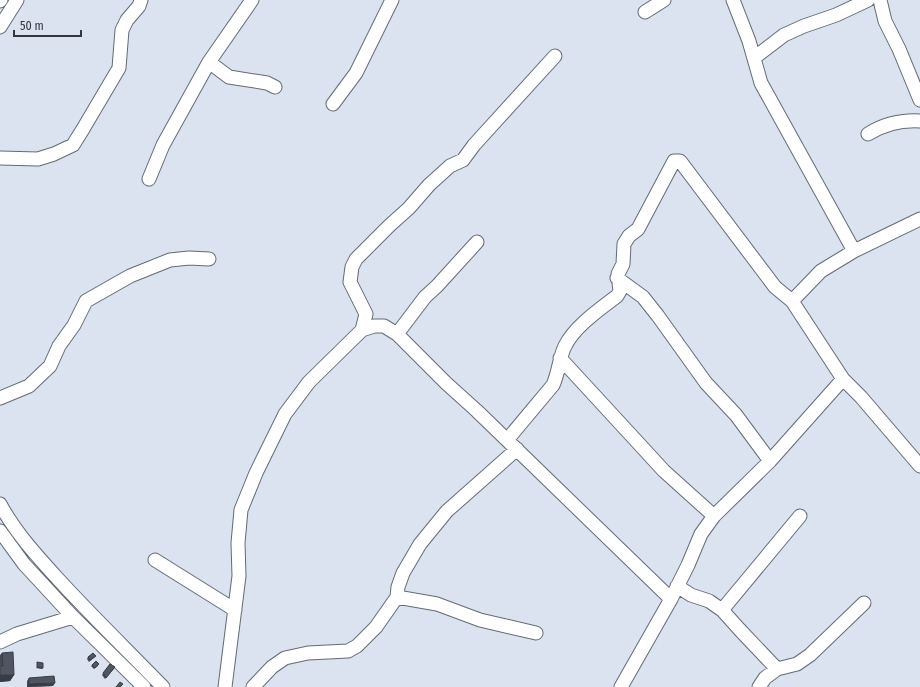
<svg xmlns="http://www.w3.org/2000/svg" width="920" height="687" viewBox="0 0 920 687" font-family="'Fira Sans Condensed',sans-serif">
  <style>
    .lines { fill: none; stroke-linecap: round; stroke-linejoin: round }
    .minor-casing { stroke: #646b76; stroke-width: 15 }
    .minor { stroke: #fff; stroke-width: 13 }
    .wall { fill: #454a53 }
    .shaded-wall { fill: #383c44 }
    .building { fill: #505661; stroke: #383c44 }
  </style>
  <rect width="100%" height="100%" fill="#dbe2f0"/>
  <g class="lines">
    <g class="minor-casing">
      <path id="minor" d="M733,0L749,41L761,83L854,251
        M880,0L885,21L899,49L920,100
        M0,1L1,0
        M645,12L664,0
        M0,27L17,0
        M754,58L784,35L804,26L836,15L868,0
        M209,62L229,77L267,83L275,87
        M333,104L356,73L392,0
        M868,134C884,124 901,120 920,121
        M0,158L38,159L54,154L73,145L83,129L119,68L122,30L127,20L139,6L141,0
        M149,179L163,145L209,62L252,0
        M617,278L643,297L658,316L706,383L736,415L770,461
        M362,330L366,314L350,282L352,267L356,259L389,226L409,208L429,185L450,166L463,160L474,145L555,56
        M397,334L425,297L437,286L477,242
        M560,358L664,471L714,516
        M843,379L861,397L920,466
        M0,398L29,386L50,366L59,346L74,325L86,301L130,276L170,260L189,258L209,259
        M507,440L553,385C559,372 559,358 565,346C575,326 600,309 617,296L620,291L618,274L623,264L624,244L629,236L638,229L674,161H680L775,287L792,301
        M0,504C15,532 37,556 58,579C92,616 128,651 163,687
        M0,531L24,564L73,617L144,687
        M155,560L235,610
        M677,586L691,595L709,601L722,610L740,630L777,669
        M397,597L437,604L480,620L536,633
        M722,610L800,516
        M0,642L17,634L73,617
        M225,687L239,576L238,543L241,510L256,473L285,414L309,382L362,330L374,326H384L397,334L446,383L477,411L671,599
        M253,687L272,667L285,658L308,653L348,651L357,646L376,627L397,597L398,587L403,573L420,544L447,511L517,449
        M621,687L671,599L688,565L701,534L714,516L770,461L843,379L792,301L821,271L854,251L920,219
        M759,687L765,678L777,669L797,664L810,655L864,603"/>
    </g>
    <use href="#minor" class="minor"/>
  </g>
  <path class="wall" d="M2,653L14,675L10,681L0,682V655Z
    M88,657H95L89,662L87,659Z
    M96,661L98,666L94,669L91,666Z
    M110,664L115,667L105,679L102,675Z
    M29,678L53,686L27,687V681Z"/>
  <path class="shaded-wall" d="M37,667L43,668L42,669L36,668Z
    M0,675H14L10,681L0,682Z
    M55,683L53,686L27,687L29,684Z"/>
  <path class="building" d="M13,652L14,675H0V666H3L2,653Z
    M93,653L96,656L90,660L88,657Z
    M96,661L99,664L95,668L92,665Z
    M37,662L43,663V668L37,667Z
    M110,664L115,667L106,678L103,673Z
    M54,676L55,683L29,684V678Z
    M120,682L123,684L120,687H116Z"/>
  <path d="M14 30v6h67v-6" fill="none" stroke="#33363b" stroke-width="2"/>
  <text x="20" y="30" font-size="12" fill="#33363b" stroke="#dbe2f0" stroke-width="3" paint-order="stroke">50 m</text>
</svg>
